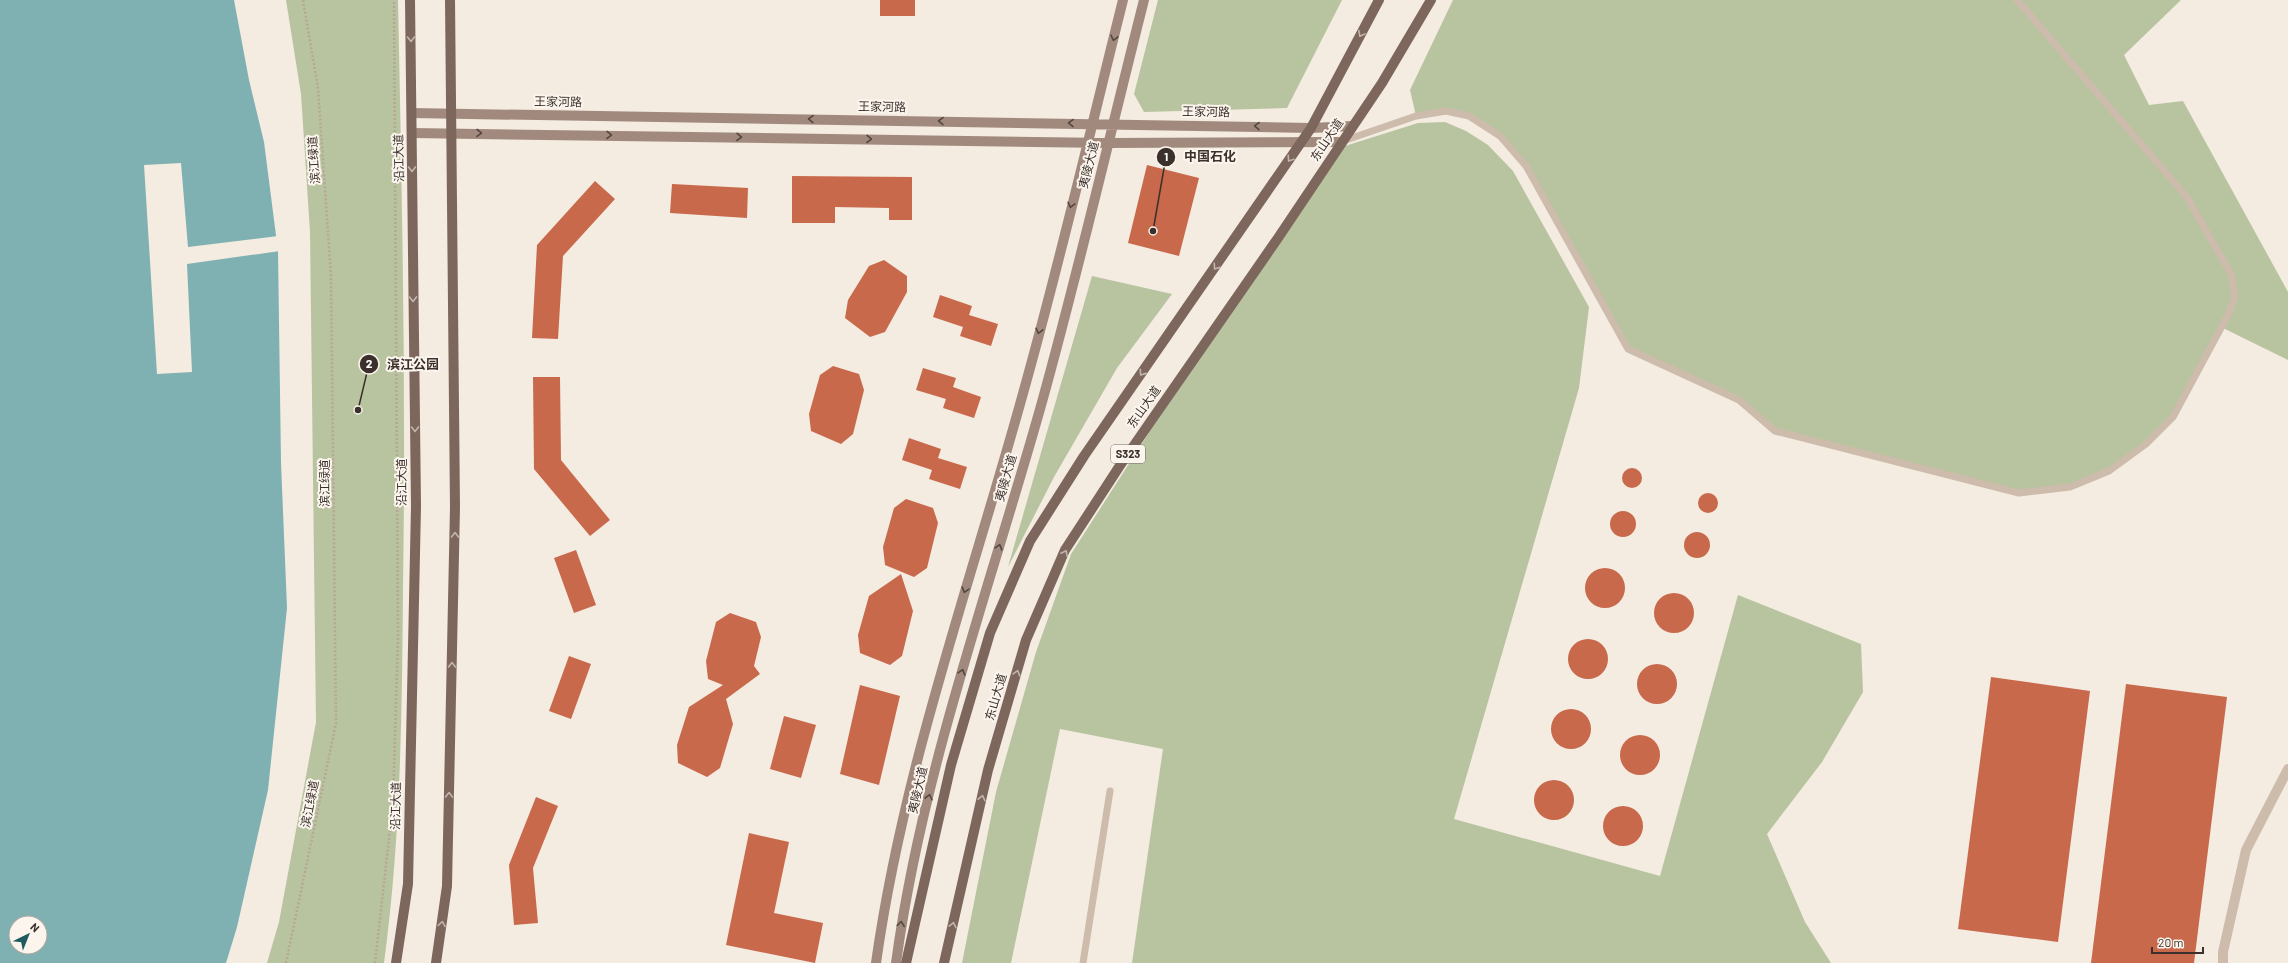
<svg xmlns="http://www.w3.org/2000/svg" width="2288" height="963" viewBox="0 0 2288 963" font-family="Barlow,'Noto Sans SC',sans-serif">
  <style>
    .green { fill: #b8c4a0 }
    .water { fill: #7fb0b2; fill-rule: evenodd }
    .pier { fill: #f4ebe1 }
    .building { fill: #c8694b }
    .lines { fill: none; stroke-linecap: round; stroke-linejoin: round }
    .path { stroke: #b9a596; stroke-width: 2.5; stroke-dasharray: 2 2; stroke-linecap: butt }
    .lane { stroke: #cdbbac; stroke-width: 7 }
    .street { stroke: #cdbbac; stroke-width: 10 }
    .secondary { stroke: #a18a7d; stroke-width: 10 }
    .primary { stroke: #7d675c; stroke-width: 10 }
    .oneway { stroke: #c2b5ac }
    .oneway2 { stroke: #544640 }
    .labels { text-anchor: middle; stroke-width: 4; stroke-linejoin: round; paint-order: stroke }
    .shield { fill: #fbf5ee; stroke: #756b66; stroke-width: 1 }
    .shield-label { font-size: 11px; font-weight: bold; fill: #3b302b }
    .street-label { font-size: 12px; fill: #3b302b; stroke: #fbf5ee }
    .leader { fill: none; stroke: #3b302b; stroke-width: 1.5 }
    .callout-dot { fill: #3b302b; stroke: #fbf5ee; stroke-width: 1.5 }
    .mark-label { font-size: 12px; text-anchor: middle; font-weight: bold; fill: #fff }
    .callout-label { font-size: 13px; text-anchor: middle; font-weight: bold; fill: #3b302b; stroke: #fbf5ee; stroke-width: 4; stroke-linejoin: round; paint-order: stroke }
  </style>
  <rect width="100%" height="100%" fill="#f4ebe1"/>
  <path class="green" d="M286,0H398C402,195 406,391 403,586C402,712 401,838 384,963H267L279,922L316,722L310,232L301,94Z
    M1158,0H1342L1287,108L1144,112L1134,94Z
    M1453,0H2181L2124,55L2149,105L2183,101L2288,292V360L2221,327L2173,417L2109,471L2070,487L2019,493L1775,431L1739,400L1628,349L1526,167L1500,136L1469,116L1446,111L1416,116L1410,90Z
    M1445,122L1466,131L1488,145L1513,171L1589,307L1579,388L1454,819L1660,876L1738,595L1861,644L1863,692L1822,762L1767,834L1805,922L1831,963H1132L1163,749L1060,729L1011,963H962L996,792L1036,652L1071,554L1150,431L1345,146L1418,123Z
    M1092,276L1172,294L1117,368L1054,477L1008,567Z"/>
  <path class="water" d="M0,0H234L249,80L264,142L278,251L281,463L287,608L268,790L237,927L226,963H0ZM16,923H40V947H16Z"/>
  <path class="pier" d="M181,163L188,247L278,236L280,251L187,264L192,372L157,374L144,165Z"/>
  <path class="building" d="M880,0H915V16H880Z
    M1147,165L1199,178L1179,256L1128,243Z
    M792,176L912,177V220H889V208L835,207V223H792Z
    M595,181L615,199L563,256L558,339L532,338L537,245Z
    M672,184L748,188L747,218L670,213Z
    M884,260L907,276V292L885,332L870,337L845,318L848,300L869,266Z
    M940,295L972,306L969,315L998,324L991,346L960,336L963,327L933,317Z
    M833,366L859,374L864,390L853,434L841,444L811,431L809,414L820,375Z
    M923,368L956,378L953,387L981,397L974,418L943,408L946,399L916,390Z
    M533,377H560L561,460L610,520L590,536L534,469Z
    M909,438L941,449L938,458L967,467L960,489L929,479L932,470L902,460Z
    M1622 478a10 10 0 1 1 20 0a10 10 0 1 1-20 0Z
    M1698 503a10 10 0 1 1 20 0a10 10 0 1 1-20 0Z
    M906,499L933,508L938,523L927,568L914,577L885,565L883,547L894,508Z
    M1610 524a13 13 0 1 1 26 0a13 13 0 1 1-26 0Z
    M1684 545a13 13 0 1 1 26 0a13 13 0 1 1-26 0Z
    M576,550L596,605L574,613L554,558Z
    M1585 588a20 20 0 1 1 40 0a20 20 0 1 1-40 0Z
    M901,574L913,611L902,656L890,665L860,653L858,635L869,596Z
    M1654 613a20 20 0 1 1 40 0a20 20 0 1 1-40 0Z
    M730,613L756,622L761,637L754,666L760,674L726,699L733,724L720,768L707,777L678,763L677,745L689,707L723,685L708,679L706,661L716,622Z
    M1568 659a20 20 0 1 1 40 0a20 20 0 1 1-40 0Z
    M569,656L591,664L571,719L549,711Z
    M1637 684a20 20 0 1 1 40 0a20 20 0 1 1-40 0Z
    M1991,677L2090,691L2058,942L1958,929Z
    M2126,684L2227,697L2194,963H2091Z
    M860,685L900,696L879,785L840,774Z
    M1551 729a20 20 0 1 1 40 0a20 20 0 1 1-40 0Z
    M784,716L816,725L801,778L770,769Z
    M1620 755a20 20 0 1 1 40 0a20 20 0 1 1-40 0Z
    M1534 800a20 20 0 1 1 40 0a20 20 0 1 1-40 0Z
    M536,797L558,806L533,868L538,923L514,925L509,865Z
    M1603 826a20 20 0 1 1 40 0a20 20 0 1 1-40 0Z
    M749,833L789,842L774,913L823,923L815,963L726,945Z"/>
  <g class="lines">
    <path class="path" d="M286,963L336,723L331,276L318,88L303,0
      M375,963L393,803L398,637L394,0"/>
    <path class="lane" d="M1343,141L1416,116L1446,111L1469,116L1500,136L1526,166L1628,349L1739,400L1775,431L2019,493L2070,487L2109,471L2146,444L2173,417L2229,313L2235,296L2231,274L2186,196L2017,0
      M1083,963L1110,791"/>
    <path class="street" d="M2223,963V952L2246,850L2288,769"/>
    <path class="secondary" d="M412,113L1311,128L1352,126
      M412,133L1108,143L1341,142
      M876,963C903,770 970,585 1022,397C1059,266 1090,132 1123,0
      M896,963C922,771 990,588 1042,402C1079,269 1110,134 1144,0"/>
    <path class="primary" d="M396,963L408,884L416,506L410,0
      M436,963L447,886L455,507L450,0
      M906,963L951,765L990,633L1030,541L1084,456L1311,128L1379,0
      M944,963L988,770L1026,640L1065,550L1119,467L1278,238L1382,83L1431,0"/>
  </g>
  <defs><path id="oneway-chevron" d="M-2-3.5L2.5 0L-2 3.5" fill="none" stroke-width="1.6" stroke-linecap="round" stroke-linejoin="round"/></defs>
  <g class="oneway">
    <use href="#oneway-chevron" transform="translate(1361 34) rotate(118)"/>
    <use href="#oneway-chevron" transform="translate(411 39) rotate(89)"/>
    <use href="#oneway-chevron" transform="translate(1290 159) rotate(124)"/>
    <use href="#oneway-chevron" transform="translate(412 169) rotate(89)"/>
    <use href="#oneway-chevron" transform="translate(1216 267) rotate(125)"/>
    <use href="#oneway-chevron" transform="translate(413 299) rotate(89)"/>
    <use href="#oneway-chevron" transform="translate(1142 373) rotate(125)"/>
    <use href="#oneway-chevron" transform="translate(415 429) rotate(89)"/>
    <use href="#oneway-chevron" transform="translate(455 535) rotate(-89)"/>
    <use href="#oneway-chevron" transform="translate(1065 553) rotate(-63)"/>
    <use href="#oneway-chevron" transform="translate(452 665) rotate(-89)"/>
    <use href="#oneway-chevron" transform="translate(1017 673) rotate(-74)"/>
    <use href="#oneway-chevron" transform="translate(449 795) rotate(-89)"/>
    <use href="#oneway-chevron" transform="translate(982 798) rotate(-77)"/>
    <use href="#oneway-chevron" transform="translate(442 924) rotate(-81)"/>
    <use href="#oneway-chevron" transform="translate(953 925) rotate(-77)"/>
  </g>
  <g class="oneway2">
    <use href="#oneway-chevron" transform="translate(1114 38) rotate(104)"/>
    <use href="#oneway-chevron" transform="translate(811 119) rotate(-179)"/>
    <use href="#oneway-chevron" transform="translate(941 121) rotate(-179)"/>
    <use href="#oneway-chevron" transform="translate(1071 123) rotate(-179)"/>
    <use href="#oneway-chevron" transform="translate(1257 126) rotate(-179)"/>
    <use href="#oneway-chevron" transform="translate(479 133) rotate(1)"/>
    <use href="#oneway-chevron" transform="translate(609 135) rotate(1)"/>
    <use href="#oneway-chevron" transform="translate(739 137) rotate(1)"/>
    <use href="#oneway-chevron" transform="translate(869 139) rotate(1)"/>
    <use href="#oneway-chevron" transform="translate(1071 205) rotate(104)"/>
    <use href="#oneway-chevron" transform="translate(1039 331) rotate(104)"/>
    <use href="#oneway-chevron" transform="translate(999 547) rotate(-74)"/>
    <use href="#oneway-chevron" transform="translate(965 590) rotate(106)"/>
    <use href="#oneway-chevron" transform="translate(962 672) rotate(-74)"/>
    <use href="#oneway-chevron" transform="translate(929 797) rotate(-77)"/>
    <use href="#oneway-chevron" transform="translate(901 924) rotate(-82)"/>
  </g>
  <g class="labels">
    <rect class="shield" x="1111" y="445" width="34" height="18" rx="3"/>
    <g class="shield-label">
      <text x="1128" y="458">S323</text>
    </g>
    <g class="street-label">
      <text transform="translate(558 102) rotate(1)" y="4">王家河路</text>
      <text transform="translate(882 107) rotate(1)" y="4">王家河路</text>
      <text transform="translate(1206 112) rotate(1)" y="4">王家河路</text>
      <text transform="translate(1327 140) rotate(-56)" y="4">东山大道</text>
      <text transform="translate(399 158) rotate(-91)" y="4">沿江大道</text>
      <text transform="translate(314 160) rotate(-94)" y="4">滨江绿道</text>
      <text transform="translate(1089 165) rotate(-76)" y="4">夷陵大道</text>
      <text transform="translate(1144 407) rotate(-55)" y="4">东山大道</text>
      <text transform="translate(1006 478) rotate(-74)" y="4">夷陵大道</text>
      <text transform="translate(402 482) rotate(-90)" y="4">沿江大道</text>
      <text transform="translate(325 483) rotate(-90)" y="4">滨江绿道</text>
      <text transform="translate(996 697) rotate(-74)" y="4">东山大道</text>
      <text transform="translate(918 790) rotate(-77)" y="4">夷陵大道</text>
      <text transform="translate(310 804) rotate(-79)" y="4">滨江绿道</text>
      <text transform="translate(396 806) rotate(-89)" y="4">沿江大道</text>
    </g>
  </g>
  <path class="leader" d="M1153 231L1166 157M358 410L369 364"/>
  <g class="callout-dot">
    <circle cx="1153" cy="231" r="4"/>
    <circle cx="358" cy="410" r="4"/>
    <circle cx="1166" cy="157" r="10"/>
    <circle cx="369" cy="364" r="10"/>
  </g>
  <g class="mark-label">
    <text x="1166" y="161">1</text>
    <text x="369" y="368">2</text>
  </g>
  <g class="callout-label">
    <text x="1210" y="161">中国石化</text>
    <text x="413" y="369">滨江公园</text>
  </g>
  <g transform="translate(28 935) rotate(43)"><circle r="19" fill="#fbf5ee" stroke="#aea6a0"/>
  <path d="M0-3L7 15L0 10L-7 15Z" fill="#1f5a5e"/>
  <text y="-6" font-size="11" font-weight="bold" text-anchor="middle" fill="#3b302b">N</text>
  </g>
  <path d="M2152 947v6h51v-6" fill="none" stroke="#3b302b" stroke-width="2"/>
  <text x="2158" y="947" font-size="12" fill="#3b302b" stroke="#fbf5ee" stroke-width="3" paint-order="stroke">20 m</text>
</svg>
